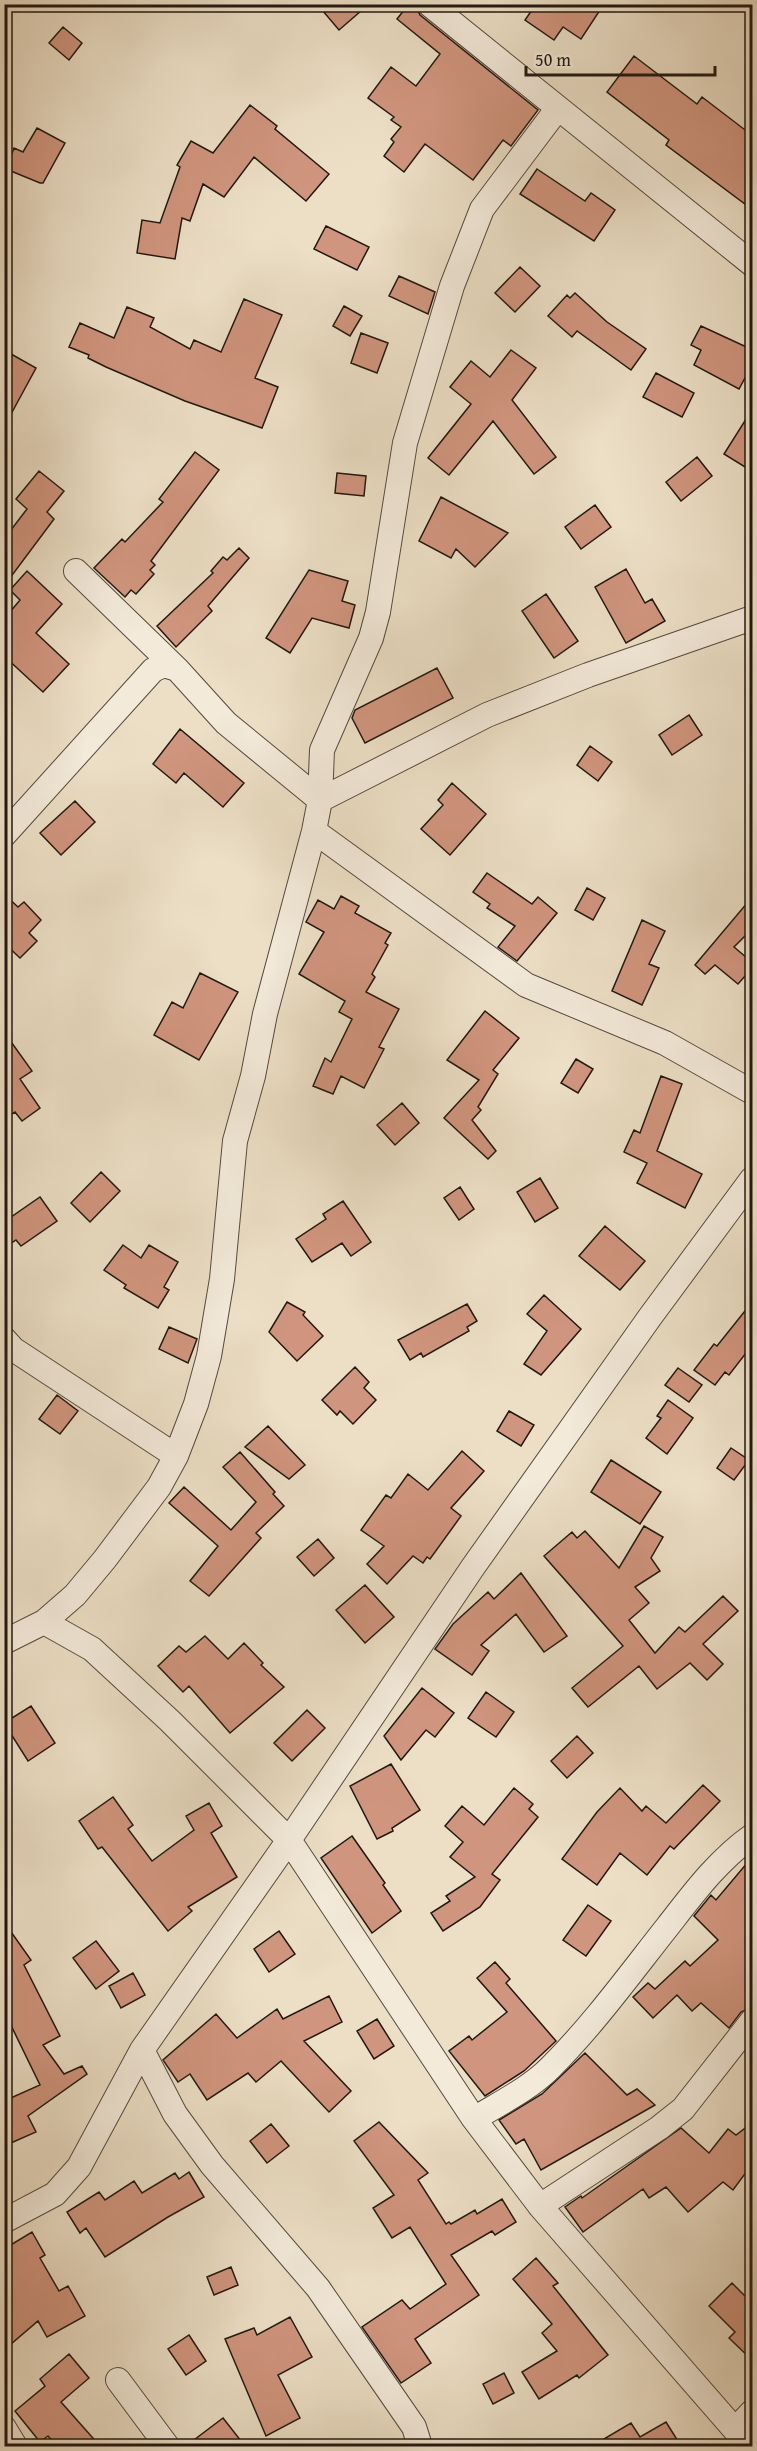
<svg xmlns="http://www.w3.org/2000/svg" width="757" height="2451" viewBox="0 0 757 2451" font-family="'Gentium Book Plus',serif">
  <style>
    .building { fill: #d0957e; stroke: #221811; stroke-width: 1.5 }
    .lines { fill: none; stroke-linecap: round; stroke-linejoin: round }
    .street-casing { stroke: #544a3e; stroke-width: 26 }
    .street { stroke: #f3eada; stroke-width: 24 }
  </style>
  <rect width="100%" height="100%" fill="#ecdfc6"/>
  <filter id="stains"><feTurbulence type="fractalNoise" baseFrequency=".00333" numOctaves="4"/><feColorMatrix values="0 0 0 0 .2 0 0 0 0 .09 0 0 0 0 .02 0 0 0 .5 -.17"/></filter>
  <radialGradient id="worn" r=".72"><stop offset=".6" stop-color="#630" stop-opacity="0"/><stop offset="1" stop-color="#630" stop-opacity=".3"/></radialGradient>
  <path class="building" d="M317,4H369L339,30Z
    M409,4H415L420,15L538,110L511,146L503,140L473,180L425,144L404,172L384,156L394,142L391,139L401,127L391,120L394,117L368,98L391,67L416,86L440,54L397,19Z
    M531,4H604L581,39L563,27L554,40L525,20L534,7Z
    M63,27L82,43L69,60L49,43Z
    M634,56L697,104L702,97L753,136V210L666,145L669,140L607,92Z
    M250,105L277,126L275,129L329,174L306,201L254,157L224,197L203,184L190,221L182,218L175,259L137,253L142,220L160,223L180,167L177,165L191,141L213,153Z
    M37,128L65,143L43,183H40L6,169L14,148L23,152Z
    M537,169L585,201L591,193L615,210L594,241L520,194Z
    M326,226L369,247L357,270L314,249Z
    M520,267L540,286L515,312L495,293Z
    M399,276L435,292L428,314L389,296Z
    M575,293L607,322L646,349L631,370L577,331L572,337L548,316L567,295L570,298Z
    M244,299L282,315L255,378L278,387L262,428L185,401L106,367L88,358L89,355L69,347L80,323L114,338L127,307L154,318L150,327L190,349L194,340L221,352Z
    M344,306L362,316L350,336L333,326Z
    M701,326L753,350V363L739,389L694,365L701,350L691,345Z
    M361,333L388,343L377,373L351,363Z
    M4,350L36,368L4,427Z
    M511,350L536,368L512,400L556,457L534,474L493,421L449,475L428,458L471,404L450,387L471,361L490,377Z
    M656,373L694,393L682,417L643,397Z
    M753,408V454L745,467L724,454Z
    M195,452L219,470L151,561L155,565L150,570L154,574L136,594L131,590L125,597L94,568L122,539L125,542L163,502L159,499Z
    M697,457L712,476L681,501L666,482Z
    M39,471L64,491L47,512L54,519L4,586V539L27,509L16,499Z
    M337,473L366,476L364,496L335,493Z
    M441,497L508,533L475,567L456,549L451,558L419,541Z
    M595,505L611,527L581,549L565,527Z
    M239,548L249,558L208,606L212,611L176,647L157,626L213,573L211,571L223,557L227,560Z
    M626,569L645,603L652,599L665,621L626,643L595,587Z
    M309,570L348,581L342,601L355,605L349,628L312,618L290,653L266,638Z
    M27,571L62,604L36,633L69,664L43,692L4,656V619L20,600L10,590Z
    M546,594L578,641L554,658L522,611Z
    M437,668L453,698L365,743L352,718L355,710Z
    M689,715L702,735L672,755L659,735Z
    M180,729L244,783L223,807L184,773L176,783L153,764Z
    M590,746L612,762L598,781L577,765Z
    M452,783L486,814L450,855L421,829L443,805L438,800Z
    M75,801L95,822L61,855L40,833Z
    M487,873L532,904L538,897L557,913L517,961L498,947L515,926L487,908L490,904L473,892Z
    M587,888L605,898L593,920L575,910Z
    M4,894L18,907L24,902L41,920L29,933L37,941L20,958L4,943Z
    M341,896L359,906L355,913L391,933L385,943L388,945L372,974L375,977L366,992L399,1009L379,1047L384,1049L364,1088L341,1076L333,1094L313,1086L325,1058L331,1062L352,1019L339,1012L345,1001L299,974L324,932L306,922L318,900L334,909Z
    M753,896V928L734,947L753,963V967L738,984L715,965L705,974L695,965Z
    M642,920L665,931L649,964L659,968L642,1005L612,991Z
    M200,973L238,992L199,1060L154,1035L172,1002L183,1008Z
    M485,1011L519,1038L493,1070L498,1074L478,1107L481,1110L472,1120L496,1151L488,1159L444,1118L479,1080L447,1060Z
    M4,1032L32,1071L20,1079L40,1108L22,1121L15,1112L4,1119Z
    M576,1059L593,1069L578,1093L561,1083Z
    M661,1076L682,1084L657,1151L702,1174L685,1208L637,1183L647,1163L624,1152L634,1130L640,1133Z
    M402,1103L419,1123L395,1145L377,1125Z
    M101,1172L120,1191L90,1222L71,1203Z
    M540,1178L558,1208L535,1222L517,1192Z
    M460,1187L474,1209L459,1220L444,1198Z
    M40,1197L57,1221L21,1246L16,1240L4,1248V1222Z
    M343,1201L371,1242L351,1256L342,1243L312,1262L296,1239L326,1219L323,1214Z
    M605,1226L645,1261L620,1290L579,1256Z
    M123,1245L141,1258L149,1245L178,1262L164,1287L169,1290L158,1308L124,1288L126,1285L104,1270Z
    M544,1295L581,1329L541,1375L524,1364L547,1331L527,1314Z
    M753,1301V1344L729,1375L725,1372L715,1385L694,1370L714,1344L717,1346Z
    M287,1302L305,1312L303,1315L323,1336L297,1361L269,1332Z
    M467,1304L477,1321L467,1327L469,1331L423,1357L421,1353L410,1360L398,1340Z
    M169,1327L197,1339L188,1363L159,1349Z
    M355,1367L369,1382L364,1388L376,1400L353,1424L340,1411L337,1415L322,1400Z
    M678,1368L702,1385L689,1402L665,1385Z
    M57,1395L78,1411L60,1434L39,1419Z
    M668,1400L693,1418L667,1454L646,1438L661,1418L657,1416Z
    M509,1411L534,1425L521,1446L497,1431Z
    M268,1426L305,1465L289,1479L245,1447Z
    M731,1448L749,1460L734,1480L717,1468Z
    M462,1451L484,1471L451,1508L461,1516L430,1559L427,1557L423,1563L413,1556L387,1584L367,1564L384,1546L361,1530L386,1495L391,1498L408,1474L428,1490Z
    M240,1452L275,1492L273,1494L284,1506L256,1533L261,1538L209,1596L190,1581L218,1546L169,1503L184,1487L231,1530L256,1502L223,1467Z
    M611,1460L661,1492L640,1524L591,1492Z
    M644,1526L663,1537L651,1558L660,1571L635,1587L649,1603L629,1620L655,1653L679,1627L685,1632L723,1596L738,1611L703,1644L723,1664L707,1680L690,1663L657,1689L639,1666L588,1707L572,1688L623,1646L544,1556L572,1532L577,1538L585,1531L619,1568Z
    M318,1539L334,1558L314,1576L297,1557Z
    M521,1573L567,1636L544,1652L516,1614L481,1645L489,1651L472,1675L435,1649L453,1624L488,1592L494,1599Z
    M365,1585L394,1617L365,1643L336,1610Z
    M205,1636L228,1659L244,1643L263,1663L261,1665L284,1687L230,1733L189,1686L183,1692L158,1666L179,1646L186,1652Z
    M422,1688L454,1713L435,1737L426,1730L401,1760L384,1736Z
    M486,1692L514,1712L496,1737L468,1718Z
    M31,1706L55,1743L28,1761L4,1723Z
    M307,1710L325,1728L292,1761L274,1743Z
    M577,1736L593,1753L567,1778L551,1761Z
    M391,1764L420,1810L392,1828L393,1831L377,1839L350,1786Z
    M703,1785L720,1801L674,1849L670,1846L647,1875L620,1853L597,1885L562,1859L597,1812L620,1788L642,1811L646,1806L666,1823Z
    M514,1788L533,1804L529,1809L538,1817L492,1874L500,1880L480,1907L443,1931L431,1913L450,1901L446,1896L475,1877L450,1857L463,1842L445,1826L462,1806L484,1825Z
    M113,1797L133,1825L128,1829L152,1861L194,1830L186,1816L209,1803L222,1826L211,1833L237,1877L188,1907L192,1911L168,1931L102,1847L98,1849L79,1821Z
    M352,1836L385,1883L383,1885L401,1911L372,1933L321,1858Z
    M753,1856V2007L741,2012L729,2028L701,2003L692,2011L677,1995L653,2018L633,1997L648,1983L655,1989L685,1961L690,1966L718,1940L694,1916L711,1895L716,1900Z
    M588,1905L611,1921L586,1956L563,1940Z
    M4,1922L31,1960L24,1965L60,2036L43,2045L64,2074L82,2066L87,2074L28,2116L36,2132L4,2146V2101L40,2085L4,2011Z
    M279,1931L295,1954L269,1972L254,1949Z
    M96,1941L119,1971L96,1989L73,1958Z
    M495,1962L510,1979L506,1983L556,2041L524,2071L485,2096L449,2051L469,2036L472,2040L507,2012L477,1978Z
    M133,1973L145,1995L121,2008L109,1986Z
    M329,1996L342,2022L304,2041L351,2091L329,2112L281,2061L256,2082L248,2073L207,2100L190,2074L178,2082L163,2060L216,2014L237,2038L277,2009L283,2019Z
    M377,2019L394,2046L374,2059L357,2031Z
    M585,2053L627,2095L637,2089L655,2105L541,2170L524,2139L516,2144L499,2120L542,2094Z
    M379,2122L428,2173L418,2180L446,2224L449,2222L451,2224L475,2210L477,2214L502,2199L516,2222L495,2235L492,2231L451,2255L479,2295L415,2339L431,2363L401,2383L362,2327L402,2300L410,2309L446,2284L410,2227L392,2238L373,2208L394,2195L354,2141Z
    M753,2122V2163L733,2190L723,2182L688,2212L666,2187L649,2198L643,2189L583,2232L565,2207L581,2196L582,2198L681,2128L709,2153L728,2129L736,2135Z
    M271,2124L289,2146L267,2163L250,2141Z
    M189,2172L204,2197L168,2217L105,2257L86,2228L80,2233L67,2212L99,2192L105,2200L134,2181L142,2193L175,2173L179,2179Z
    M32,2232L45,2255L40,2258L59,2291L68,2286L85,2316L47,2337L38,2321L4,2350V2249Z
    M536,2258L558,2283L553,2286L608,2355L579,2378L577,2375L539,2399L522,2372L557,2351L542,2333L552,2324L513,2279Z
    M231,2267L238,2285L214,2295L207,2277Z
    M732,2283L753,2304V2361L729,2338L735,2332L709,2306Z
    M290,2317L312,2357L278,2375L300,2418L266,2436L225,2339L254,2328L257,2335Z
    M189,2335L206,2361L186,2375L168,2349Z
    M69,2354L89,2378L61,2402L100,2446H57L48,2436L40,2442L15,2411L45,2386L40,2379Z
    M504,2373L514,2393L493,2404L483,2384Z
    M223,2418L245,2446H186Z
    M666,2422L681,2446H592L631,2423L640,2437Z"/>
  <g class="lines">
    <g class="street-casing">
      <path id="street" d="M429,4L752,264
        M76,571L177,669
        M314,831L526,985L665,1043L752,1092
        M4,835L153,670L164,665L177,669L226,723L320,800L487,715L588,675L752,618
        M4,1339L13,1349L176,1456
        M44,1622L92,1649L170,1721L289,1840L474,2119L540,2206L749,2446
        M4,1642L44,1622L75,1595L105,1559L159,1487L176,1456L196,1404L209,1356L222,1279L235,1141L253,1076L265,1014L314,831L320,800L322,750L371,638L378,612L405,443L452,286L482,209L558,108
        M142,2050L175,2114L212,2165L318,2288L414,2427L420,2446
        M474,2119C500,2103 529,2089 550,2068C594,2024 630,1974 668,1926C693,1894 718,1860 752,1836
        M540,2206L659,2128L683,2109L752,2021
        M4,2221L55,2194L79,2167L142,2050L289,1840L473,1567L650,1317L752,1179
        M118,2380L167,2446
        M4,2428L15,2446
        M735,2430L752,2412"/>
    </g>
    <use href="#street" class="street"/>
  </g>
  <rect width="757" height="2451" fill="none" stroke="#ecdfc6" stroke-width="24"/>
  <rect x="6" y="6" width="745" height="2439" fill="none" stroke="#221811" stroke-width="3"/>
  <rect x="12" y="12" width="733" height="2427" fill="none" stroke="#221811" stroke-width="1.5"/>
  <path d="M526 66v9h189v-9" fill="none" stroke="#221811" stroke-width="3"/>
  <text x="535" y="66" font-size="18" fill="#221811" stroke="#f3eada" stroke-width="4.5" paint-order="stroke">50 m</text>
  <rect width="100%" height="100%" filter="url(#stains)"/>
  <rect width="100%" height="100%" fill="url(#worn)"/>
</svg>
